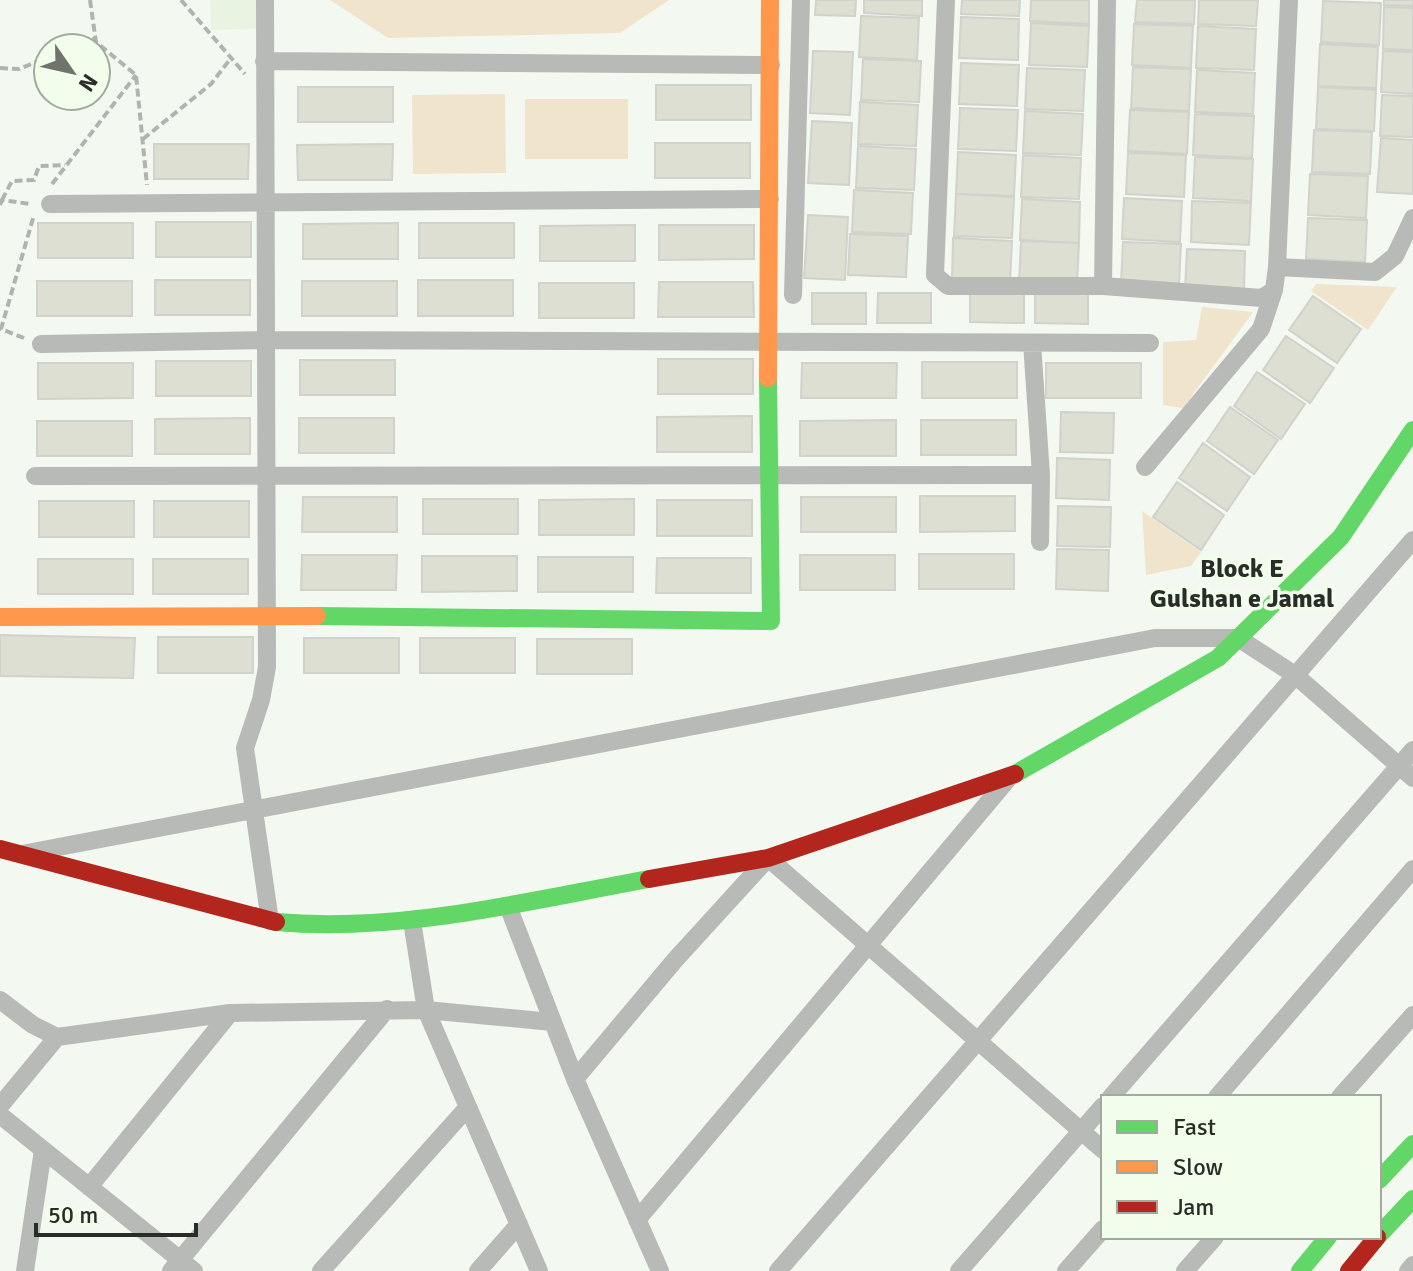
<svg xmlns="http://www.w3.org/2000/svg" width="1413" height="1271" viewBox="0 0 1413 1271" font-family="Signika,sans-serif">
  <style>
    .built { fill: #e8f3e2 }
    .green { fill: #f0e4cc }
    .building { fill: #dddfd3; stroke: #d0d2cb; stroke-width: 2 }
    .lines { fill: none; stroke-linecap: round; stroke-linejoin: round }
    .path { stroke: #b1b3b0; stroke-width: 4; stroke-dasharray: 8 4; stroke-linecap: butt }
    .street { stroke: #b7bab7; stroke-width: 18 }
    .fast { stroke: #63d668; stroke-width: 18 }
    .slow { stroke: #ff974d; stroke-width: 18 }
    .jam { stroke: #b3261e; stroke-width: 18 }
    .labels { text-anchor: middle; stroke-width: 7; stroke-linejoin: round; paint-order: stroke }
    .neighbourhood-label { font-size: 26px; font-weight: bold; fill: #292d27; stroke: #f2fdec }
  </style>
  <rect width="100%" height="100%" fill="#f3f9f0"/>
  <path class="built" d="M210,0H256V29L211,30Z"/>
  <path class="green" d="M330,0H669L620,33L388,38Z
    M505,94L506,173L413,174L412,95Z
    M525,99H628V159H525Z
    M1316,284L1397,287L1368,330L1311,291Z
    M1202,307L1253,312L1183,408L1163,405V342L1196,340Z
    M1142,511L1201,552L1191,566L1146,575Z"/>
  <path class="building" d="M816,0H856L855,16L815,15Z
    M864,0H922V16L864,13Z
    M962,0H1020L1019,16L961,14Z
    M1031,0H1089V24L1030,21Z
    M1137,0H1195L1194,24L1135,22Z
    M1199,0H1258L1256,26L1198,24Z
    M1384,0H1413V6L1384,5Z
    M1323,1L1381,3L1379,45L1321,42Z
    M1384,7L1413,8V50L1383,49Z
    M861,16L919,18L917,60L859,57Z
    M961,17L1019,19L1018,60L959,58Z
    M1031,23L1089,26L1087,67L1029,65Z
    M1134,24L1193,26L1191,68L1132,65Z
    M1198,26L1256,29L1254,70L1196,68Z
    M1320,44L1378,47L1376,88L1318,86Z
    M813,51L853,52L850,115L810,113Z
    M1383,51L1413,52V94L1381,92Z
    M863,59L921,61L919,102L861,100Z
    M961,63L1019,65L1017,106L959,104Z
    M1133,67L1191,69L1189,111L1131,108Z
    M1027,68L1085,70L1083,111L1025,109Z
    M1197,70L1255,73L1253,114L1195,112Z
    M656,85H751V120H656Z
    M298,87H393V122H298Z
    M1318,87L1376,90L1374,131L1316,129Z
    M1382,95L1413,96V137L1380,136Z
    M860,102L918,105L916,146L858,144Z
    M960,108L1018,110L1016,151L958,149Z
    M1130,110L1189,112L1187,154L1128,151Z
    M1025,111L1083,114L1081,155L1023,153Z
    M1195,114L1254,116L1252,158L1193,155Z
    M812,121L852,123L849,185L808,183Z
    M1314,130L1372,132L1370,174L1312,172Z
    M1381,138L1413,140V194L1377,192Z
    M655,143H750V178H655Z
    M154,144H249L248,179H154Z
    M393,144L392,180H298L297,145Z
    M858,146L916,149L914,190L856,188Z
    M958,152L1016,155L1014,196L956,194Z
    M1128,153L1186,155L1184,197L1126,194Z
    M1023,155L1081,158L1079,199L1021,197Z
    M1195,157L1253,159L1251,201L1193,198Z
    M1310,174L1368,176L1366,218L1308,215Z
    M854,190L913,193L911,234L852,232Z
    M956,194L1014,197L1012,238L954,236Z
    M1124,198L1182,201L1180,242L1122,239Z
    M1022,199L1080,202L1079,243L1020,240Z
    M1192,201L1251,203L1249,245L1191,242Z
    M808,215L848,217L845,280L804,278Z
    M1308,218L1367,220L1365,262L1306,259Z
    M156,222H251V257H156Z
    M38,223H133V258H38Z
    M398,223V259H303V224Z
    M419,223H514V258H419Z
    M635,225V261H540V226Z
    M659,225H754V259L659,260Z
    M850,234L908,236L906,277L848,275Z
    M953,238L1012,241L1010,282L952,280Z
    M1021,241L1079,243L1077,285L1019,282Z
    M1123,242L1181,244L1179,285L1121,283Z
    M1187,249L1245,251L1244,293L1185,290Z
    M155,280H250V315H155Z
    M418,280H513V316H418Z
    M37,281H132V316H37Z
    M302,281H397V316H302Z
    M659,282H753L754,317H658Z
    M539,283H634V318H539Z
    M970,292H1024V323L970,322Z
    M812,293H866V324H812Z
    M878,293H931V323H877Z
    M1035,293H1088V324L1035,323Z
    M1313,296L1361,329L1337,363L1289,330Z
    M1286,336L1334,368L1310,403L1263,370Z
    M658,359H753V394H658Z
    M300,360H395V395H300Z
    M156,361H251V396H156Z
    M922,362H1017V398H922Z
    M38,363H133V398L38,399Z
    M802,363H897L896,398H801Z
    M1046,363H1141V398H1046Z
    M1257,372L1305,404L1281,439L1234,406Z
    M1230,407L1278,440L1254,474L1207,441Z
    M1061,412L1114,413L1113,453L1060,452Z
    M752,416V452H657V417Z
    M250,418V454H155V419Z
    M299,418H394V453H299Z
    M896,420V456H800V421Z
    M921,420H1016V455H921Z
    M37,421H132V456H37Z
    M1203,443L1250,477L1227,511L1179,478Z
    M1057,458L1110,460L1109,500L1056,498Z
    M1177,482L1224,515L1201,550L1153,517Z
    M920,496H1015V531L920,532Z
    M303,497H397V532H302Z
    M801,497H896V532H801Z
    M423,499H518V534H423Z
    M634,499V535H539V500Z
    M657,500H752V536H657Z
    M39,501H134V537H39Z
    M154,501H249V537H154Z
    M1058,506L1111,507L1110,547L1057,546Z
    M1057,549L1109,550L1108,591L1056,589Z
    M919,554H1014V589H919Z
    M302,555H397L396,590H301Z
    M800,555H895V590H800Z
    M422,556H517V591L422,592Z
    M538,557H633V592H538Z
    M657,558H751V593H656Z
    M38,559H133V594H38Z
    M153,559H248V594H153Z
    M0,635L135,638L133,678L0,676Z
    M158,637H253V673H158Z
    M304,638H399V673H304Z
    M420,638H515V673H420Z
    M537,639H632V674H537Z"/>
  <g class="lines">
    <path class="path" d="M90,0L96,42L136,75L147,185
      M181,0L245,74
      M70,48L96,38
      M0,68L19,69L48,57
      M143,139L211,84L231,58
      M52,184L136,75
      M2,200L12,181L34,180L39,166L65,165
      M0,205L2,200L30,204
      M24,338L1,329L34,215"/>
    <path class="street" d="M265,0L267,667L261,700L245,748L270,921
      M946,0L935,275L948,286H1103L1262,298L1274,290
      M264,61L771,65
      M50,204L770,199
      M1277,267L1289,0
      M1103,286L1107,0
      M793,295L801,0
      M1032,343L1041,475L1040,542
      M41,344L265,340L1150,343
      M1145,467L1261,329L1274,290L1277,267L1375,272L1395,256L1413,218
      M35,476L1041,475
      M22,854L1155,638H1238L1295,675L1413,778
      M508,906L575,1079L660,1271
      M412,921L426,1010L539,1271
      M0,1000L33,1025L57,1037
      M575,1079L675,960L768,858L1103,1150
      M1111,1097L1413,750
      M1217,1097L1413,869
      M1340,1097L1413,1015
      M0,1106L57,1037L230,1013L426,1010L552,1022
      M0,1115L194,1271
      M89,1187L230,1013
      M637,1220L1008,779
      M25,1271L43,1150
      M171,1271L387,1009
      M321,1271L468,1107
      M478,1271L519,1224
      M778,1271L1413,540
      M959,1271L1103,1106
      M1066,1271L1103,1229
      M1185,1271L1215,1237
      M1408,1271L1413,1265"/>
    <path class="fast" d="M317,616L771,621L768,378
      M1015,774L1218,658L1341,537L1413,430
      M276,922C402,933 526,901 649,879
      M1379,1180L1413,1144
      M1379,1235L1413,1199
      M1300,1271L1328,1237"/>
    <path class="slow" d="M768,378L770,0
      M0,617L317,616"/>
    <path class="jam" d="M0,849L276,922
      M649,879L768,858L1015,774
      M1349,1271L1377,1237"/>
  </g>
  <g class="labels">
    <g class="neighbourhood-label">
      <text x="1242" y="577">Block E<tspan x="1242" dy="30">Gulshan e Jamal</tspan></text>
    </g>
  </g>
  <rect x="1101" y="1095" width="280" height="144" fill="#f2fdec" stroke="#a2aa9d" stroke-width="2"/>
  <rect x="1117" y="1121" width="40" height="12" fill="#63d668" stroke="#a2aa9d" stroke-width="2"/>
  <text x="1173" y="1135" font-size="24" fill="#292d27">Fast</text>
  <rect x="1117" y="1161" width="40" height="12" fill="#ff974d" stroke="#a2aa9d" stroke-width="2"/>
  <text x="1173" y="1175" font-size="24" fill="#292d27">Slow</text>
  <rect x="1117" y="1201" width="40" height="12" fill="#b3261e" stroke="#a2aa9d" stroke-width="2"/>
  <text x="1173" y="1215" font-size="24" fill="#292d27">Jam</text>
  <g transform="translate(72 72) rotate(124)"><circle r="38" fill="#f2fdec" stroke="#a2aa9d" stroke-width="2"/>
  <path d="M0-6L14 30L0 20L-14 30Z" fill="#70746d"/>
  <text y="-12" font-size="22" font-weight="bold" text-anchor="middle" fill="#292d27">N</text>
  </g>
  <path d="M36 1223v12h160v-12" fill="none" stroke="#292d27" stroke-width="4"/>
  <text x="48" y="1223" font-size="24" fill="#292d27" stroke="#f2fdec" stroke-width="6" paint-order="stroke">50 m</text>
</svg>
